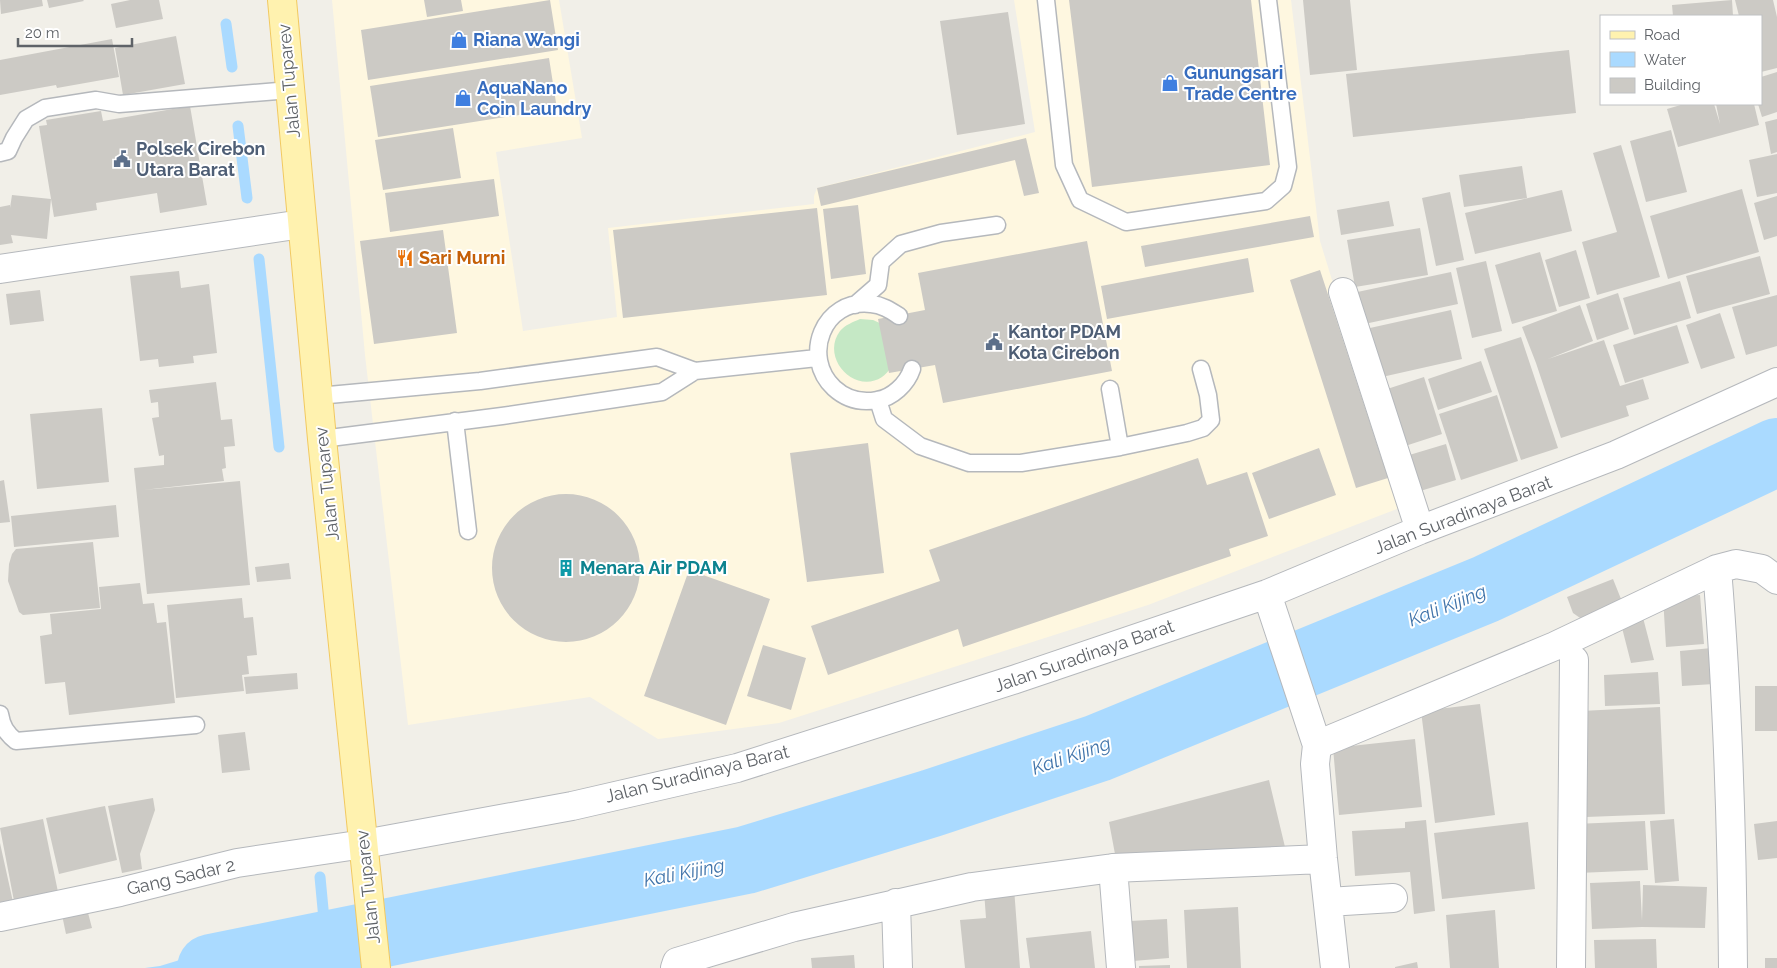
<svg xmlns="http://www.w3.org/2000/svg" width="1777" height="968" viewBox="0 0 1777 968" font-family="Raleway,sans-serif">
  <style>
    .commercial { fill: #fef7e0 }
    .green { fill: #c5e8c5 }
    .water { fill: #aadaff }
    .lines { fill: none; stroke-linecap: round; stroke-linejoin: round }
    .stream { stroke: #aadaff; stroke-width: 11 }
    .river { stroke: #aadaff; stroke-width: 68 }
    .building { fill: #cccac5 }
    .lane-casing { stroke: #b5b8bc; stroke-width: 19 }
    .street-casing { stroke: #b5b8bc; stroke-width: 30 }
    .primary-casing { stroke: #f2c960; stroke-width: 30 }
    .lane { stroke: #fff; stroke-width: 16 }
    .street { stroke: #fff; stroke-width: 28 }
    .primary { stroke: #fff2af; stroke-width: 28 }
    .labels { text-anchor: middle; stroke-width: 4; stroke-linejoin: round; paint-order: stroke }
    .shop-label { font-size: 18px; font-weight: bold; fill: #366cbe; stroke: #fff; text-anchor: start }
    .street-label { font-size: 18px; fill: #5f6368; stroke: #fff }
    .service-label { font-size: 18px; font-weight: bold; fill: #4e5e75; stroke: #fff; text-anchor: start }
    .food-label { font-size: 18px; font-weight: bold; fill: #c56008; stroke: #fff; text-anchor: start }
    .culture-label { font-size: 18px; font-weight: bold; fill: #0d838f; stroke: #fff; text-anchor: start }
    .water-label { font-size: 19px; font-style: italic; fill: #4174aa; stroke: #fff }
  </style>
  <rect width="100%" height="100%" fill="#f1efe8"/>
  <path class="commercial" d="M332,0H559L582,138L496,152L523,331L617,317L608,228L814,204V196L817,188L1035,132L1014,0H1291L1320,241L1402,507L1148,605L779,723L658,739L590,697L408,725L365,355Z"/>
  <path class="green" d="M860,319L873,320L884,325L891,368C888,371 885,375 882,377C855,395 820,358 840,331C845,325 853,322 860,319Z"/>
  <path class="water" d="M338,911L371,917L372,964L346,968H145L160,966L206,952L245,934L289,927Z"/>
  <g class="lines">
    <path class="stream" d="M226,24L232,67
      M238,126L247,198
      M259,259L279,447
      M320,877L325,930"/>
    <path class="river" d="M211,968L746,860L932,803L1098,748L1486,589L1777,452"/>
  </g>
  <path class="building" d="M0,0H42L43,6L1,14Z
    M47,0H83L84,1L49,8Z
    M130,0H159L163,19L116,28L111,4Z
    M424,0H461L463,11L427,17Z
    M550,0L558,50L368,80L361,30Z
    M1069,0H1251L1270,165L1092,187Z
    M1303,0H1350L1357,70L1310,75Z
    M1732,0L1733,16H1673L1672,5Z
    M1735,0H1773L1777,17V68L1761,72V16H1739Z
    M1008,12L1025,124L957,135L940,21Z
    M176,36L185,84L123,95L115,48Z
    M112,39L119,77L57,88L56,85L0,95V60Z
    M1569,50L1576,113L1353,137L1346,74Z
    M549,58L557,109L378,137L370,86Z
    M1777,72V112L1762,117L1758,104H1761V77Z
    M1684,104H1714L1720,124L1716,104H1754L1759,125L1678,147L1667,109Z
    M190,106L207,205L160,213L157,193L96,203L97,210L54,217L39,126L47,125L46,120L101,111L103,121Z
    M1777,119V152L1771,154L1765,122Z
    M453,128L461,178L383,190L375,140Z
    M1671,130L1687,192L1646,202L1630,141Z
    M1026,138L1039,193L1024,196L1015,160L821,206L817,188Z
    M1621,145L1660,277L1597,295L1582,242L1617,232L1593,153Z
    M1777,154V193L1757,197L1749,160Z
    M1522,166L1527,198L1464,207L1459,175Z
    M494,179L499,216L390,232L385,193Z
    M1742,189L1759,252L1668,279L1650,216Z
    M1562,190L1572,231L1475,254L1465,213Z
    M1450,192L1464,260L1436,266L1422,198Z
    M12,195L51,199L47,239L11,235L13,243L0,245V207L10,205V208Z
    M1777,196V236L1764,240L1754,203Z
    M1389,201L1394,226L1341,235L1337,210Z
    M858,205L866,274L831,279L823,209Z
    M817,208L827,295L623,318L613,230Z
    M1310,216L1314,237L1145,267L1141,246Z
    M1420,228L1428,275L1355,287L1347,240Z
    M443,230L457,333L374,344L360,241Z
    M1087,241L1112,371L943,403L935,365L889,373L878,319L925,310L918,273Z
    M1576,250L1590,298L1559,307L1545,260Z
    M1540,252L1557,311L1512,324L1495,265Z
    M1760,256L1770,294L1697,314L1686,276Z
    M1248,258L1254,292L1107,319L1101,286Z
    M1486,261L1502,331L1472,338L1456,268Z
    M1320,270L1388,478L1356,488L1290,280Z
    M179,271L181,288L209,284L217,353L193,356L194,363L159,367L158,359L140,361L130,276Z
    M1451,272L1458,304L1355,326L1348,294Z
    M1680,281L1691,318L1634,335L1623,298Z
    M40,290L44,321L10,325L6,294Z
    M1618,293L1629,329L1597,340L1586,304Z
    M1777,295V346L1746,355L1732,307Z
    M1580,305L1593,341L1548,359L1604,340L1620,386L1643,379L1649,399L1626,406L1629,416L1561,438L1536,363L1522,327Z
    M1451,310L1462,359L1373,379L1361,330Z
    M1720,313L1735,358L1701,369L1686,325Z
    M1677,325L1689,363L1625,383L1613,345Z
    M1521,337L1558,448L1521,460L1484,349Z
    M1481,361L1492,392L1438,410L1428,379Z
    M1424,377L1442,434L1399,448L1381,391Z
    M216,382L221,420L232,419L235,446L224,447L226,468L222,469L224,481L143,490L240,481L250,585L147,594L134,468L164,465V455L159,456L152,418L159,417L158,402L151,403L149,390Z
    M1497,395L1518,461L1461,480L1439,414Z
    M102,408L109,482L37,489L30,414Z
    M868,443L884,573L807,582L790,453Z
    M1446,444L1456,480L1417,492L1406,456Z
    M1319,448L1336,495L1269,519L1252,473Z
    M1198,458L1207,485L1247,472L1268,536L1229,549L1231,556L963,647L958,629L828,675L811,626L940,581L929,550Z
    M4,480L10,522L0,523V481Z
    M492 568a74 74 0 1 1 148 0a74 74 0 1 1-148 0Z
    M116,505L119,537L14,547L11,516Z
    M93,542L100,608L23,615L19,612L8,581L9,564L12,554L16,549Z
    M289,563L291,579L257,582L255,567Z
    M689,570L770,599L726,725L644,696Z
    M1613,579L1623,604L1583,620L1573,613L1567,597Z
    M140,583L143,604L154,603L157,623L166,622L175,703L69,715L65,682L45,684L40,636L52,634L50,614L101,609L99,587Z
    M1700,595L1704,644L1666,647L1663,597Z
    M242,598L244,618L253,617L257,655L247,656L249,674L242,675L244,691L176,698L167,605Z
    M1641,610L1654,660L1631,663L1620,620Z
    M763,645L806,658L791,710L747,696Z
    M1712,648L1714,684L1682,686L1680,651Z
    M1658,672L1660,704L1605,706L1604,675Z
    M297,673L298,689L246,694L244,677Z
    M1755,686H1777V731H1755Z
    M1480,704L1495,815L1435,823L1421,711Z
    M1660,707L1665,814L1586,817L1581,711Z
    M245,732L250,770L222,773L218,735Z
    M1415,739L1422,807L1339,815L1333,748Z
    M1269,780L1285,847L1115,854L1109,822Z
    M153,798L155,810L140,854L142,869L122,873L108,806Z
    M105,806L117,860L59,874L46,818Z
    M43,819L58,892L14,901L0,828Z
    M1674,819L1679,881L1655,883L1650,821Z
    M1426,820L1435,911L1414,914L1410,872L1355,876L1352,831L1405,828V822Z
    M1645,821L1648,870L1578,873L1575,824Z
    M1777,821V858L1758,860L1754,824Z
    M1528,822L1535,889L1442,899L1434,833Z
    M0,843L13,902L0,904Z
    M1640,881L1642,921L1643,885L1707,887L1705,928L1642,927L1592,929L1590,883Z
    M1014,888L1020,968H965L960,920L986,918L984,891Z
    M1238,907L1241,968H1187L1184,910Z
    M87,909L92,928L66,934L62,915Z
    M1495,910L1499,968H1450L1446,915Z
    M1167,919L1169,958L1133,961L1130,921Z
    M1091,931L1095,968H1030L1026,938Z
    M1656,939L1657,968H1595L1594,940Z
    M854,955L855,968H812L811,958Z
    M1765,958H1777V968H1765Z
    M1417,962L1418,968H1395V967Z
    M1170,965V968H1139V966Z"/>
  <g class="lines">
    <g class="lane-casing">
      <path id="lane" d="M1046,0L1064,165L1080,200L1126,222L1266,201L1283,186L1288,167L1268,0
        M0,153L8,151L14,138L26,119L45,108L96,100L119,104L290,90
        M855,305L878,285L881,262L901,244L941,233L997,225
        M899,316C890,310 882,305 871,304C823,298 801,357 834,388C846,399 861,403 877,400C892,398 907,384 912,369
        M1110,389L1120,447
        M318,396L480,381L657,357L695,371L817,358
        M878,400L884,419L920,446L969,463H1021L1120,447L1187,433L1203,428L1211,420L1208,395L1201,369
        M455,421L468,531
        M322,439L502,416L662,392L695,371
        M0,714C2,726 6,733 16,741L196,725"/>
    </g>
    <g class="street-casing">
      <path id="street" d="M0,269L302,224
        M1343,292L1420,530
        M1717,569C1728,701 1732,835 1733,968
        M1267,594L1317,745L1315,764L1323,859L1335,968
        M1317,745L1555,646L1717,569L1736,564L1762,569L1777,580
        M1113,868L1121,968
        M1328,902L1393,898
        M896,903L898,968
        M0,917L120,892L237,863L364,844L572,806L737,768L1016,679L1267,594L1420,530L1616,455L1777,382
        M675,968L677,962L794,927L972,887L1113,868L1323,859
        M1571,968L1574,660"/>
    </g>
    <g class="primary-casing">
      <path id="primary" d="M282,0L322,439L376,968"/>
    </g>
    <use href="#lane" class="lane"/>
    <use href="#street" class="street"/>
    <use href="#primary" class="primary"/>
  </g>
  <defs>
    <g id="shop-bare" transform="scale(1.35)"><path d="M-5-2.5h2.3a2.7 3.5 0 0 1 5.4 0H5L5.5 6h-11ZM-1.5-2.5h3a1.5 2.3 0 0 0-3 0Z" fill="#3f7fe0" stroke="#fff" stroke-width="2.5" paint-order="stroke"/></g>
    <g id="civic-bare" transform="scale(1.35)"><path d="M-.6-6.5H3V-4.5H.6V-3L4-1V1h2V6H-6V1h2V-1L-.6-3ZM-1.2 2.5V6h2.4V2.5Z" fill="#5c6f8a" stroke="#fff" stroke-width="2.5" paint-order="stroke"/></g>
    <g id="restaurant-bare" transform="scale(1.35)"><path d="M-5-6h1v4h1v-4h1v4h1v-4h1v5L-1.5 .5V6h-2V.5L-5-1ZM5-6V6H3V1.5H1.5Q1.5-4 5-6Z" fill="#e8710a" stroke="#fff" stroke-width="2.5" paint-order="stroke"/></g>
    <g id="building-bare" transform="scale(1.35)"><path d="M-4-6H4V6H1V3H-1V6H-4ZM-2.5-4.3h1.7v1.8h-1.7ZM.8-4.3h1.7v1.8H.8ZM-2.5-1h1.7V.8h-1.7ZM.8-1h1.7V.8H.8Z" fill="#0f9aa8" stroke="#fff" stroke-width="2.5" paint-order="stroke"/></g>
  </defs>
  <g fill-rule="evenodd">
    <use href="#shop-bare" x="459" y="40"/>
    <use href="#shop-bare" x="1170" y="83"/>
    <use href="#shop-bare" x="463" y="98"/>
    <use href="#civic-bare" x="122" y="159"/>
    <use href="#restaurant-bare" x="405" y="258"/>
    <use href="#civic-bare" x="994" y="342"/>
    <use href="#building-bare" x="566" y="568"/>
  </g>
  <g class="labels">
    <g class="shop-label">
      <text x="473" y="46">Riana Wangi</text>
      <text x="1184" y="79">Gunungsari<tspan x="1184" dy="21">Trade Centre</tspan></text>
      <text x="477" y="94">AquaNano<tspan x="477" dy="21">Coin Laundry</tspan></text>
    </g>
    <g class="street-label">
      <text transform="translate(289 81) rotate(-95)" y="6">Jalan Tuparev</text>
      <text transform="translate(327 484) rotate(-96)" y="6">Jalan Tuparev</text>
      <text transform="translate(1463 515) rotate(-21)" y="6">Jalan Suradinaya Barat</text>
      <text transform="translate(1084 656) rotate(-19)" y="6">Jalan Suradinaya Barat</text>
      <text transform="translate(697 774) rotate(-14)" y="6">Jalan Suradinaya Barat</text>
      <text transform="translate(181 877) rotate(-13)" y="6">Gang Sadar 2</text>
      <text transform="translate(368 887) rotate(-96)" y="6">Jalan Tuparev</text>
    </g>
    <g class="service-label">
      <text x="136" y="155">Polsek Cirebon<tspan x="136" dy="21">Utara Barat</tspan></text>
      <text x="1008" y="338">Kantor PDAM<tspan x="1008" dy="21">Kota Cirebon</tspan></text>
    </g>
    <g class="food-label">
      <text x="419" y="264">Sari Murni</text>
    </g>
    <g class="culture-label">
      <text x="580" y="574">Menara Air PDAM</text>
    </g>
    <g class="water-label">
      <text transform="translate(1447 605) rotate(-22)" y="7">Kali Kijing</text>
      <text transform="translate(1071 755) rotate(-19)" y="7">Kali Kijing</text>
      <text transform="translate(684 872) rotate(-11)" y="7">Kali Kijing</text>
    </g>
  </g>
  <rect x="1600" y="15" width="162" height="90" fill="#ffffff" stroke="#bfc1c3"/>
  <rect x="1610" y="31" width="25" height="8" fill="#fff2af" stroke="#bfc1c3"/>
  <text x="1644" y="40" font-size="15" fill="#5f6368">Road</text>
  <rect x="1610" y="52" width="25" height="15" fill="#aadaff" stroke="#bfc1c3"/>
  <text x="1644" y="65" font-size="15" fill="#5f6368">Water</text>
  <rect x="1610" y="78" width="25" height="15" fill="#cccac5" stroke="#bfc1c3"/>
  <text x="1644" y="90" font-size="15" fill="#5f6368">Building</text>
  <path d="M18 38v8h114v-8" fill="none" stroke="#5f6368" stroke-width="2.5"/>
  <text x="25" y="38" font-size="15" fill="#5f6368" stroke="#ffffff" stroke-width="4" paint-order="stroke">20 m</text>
</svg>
